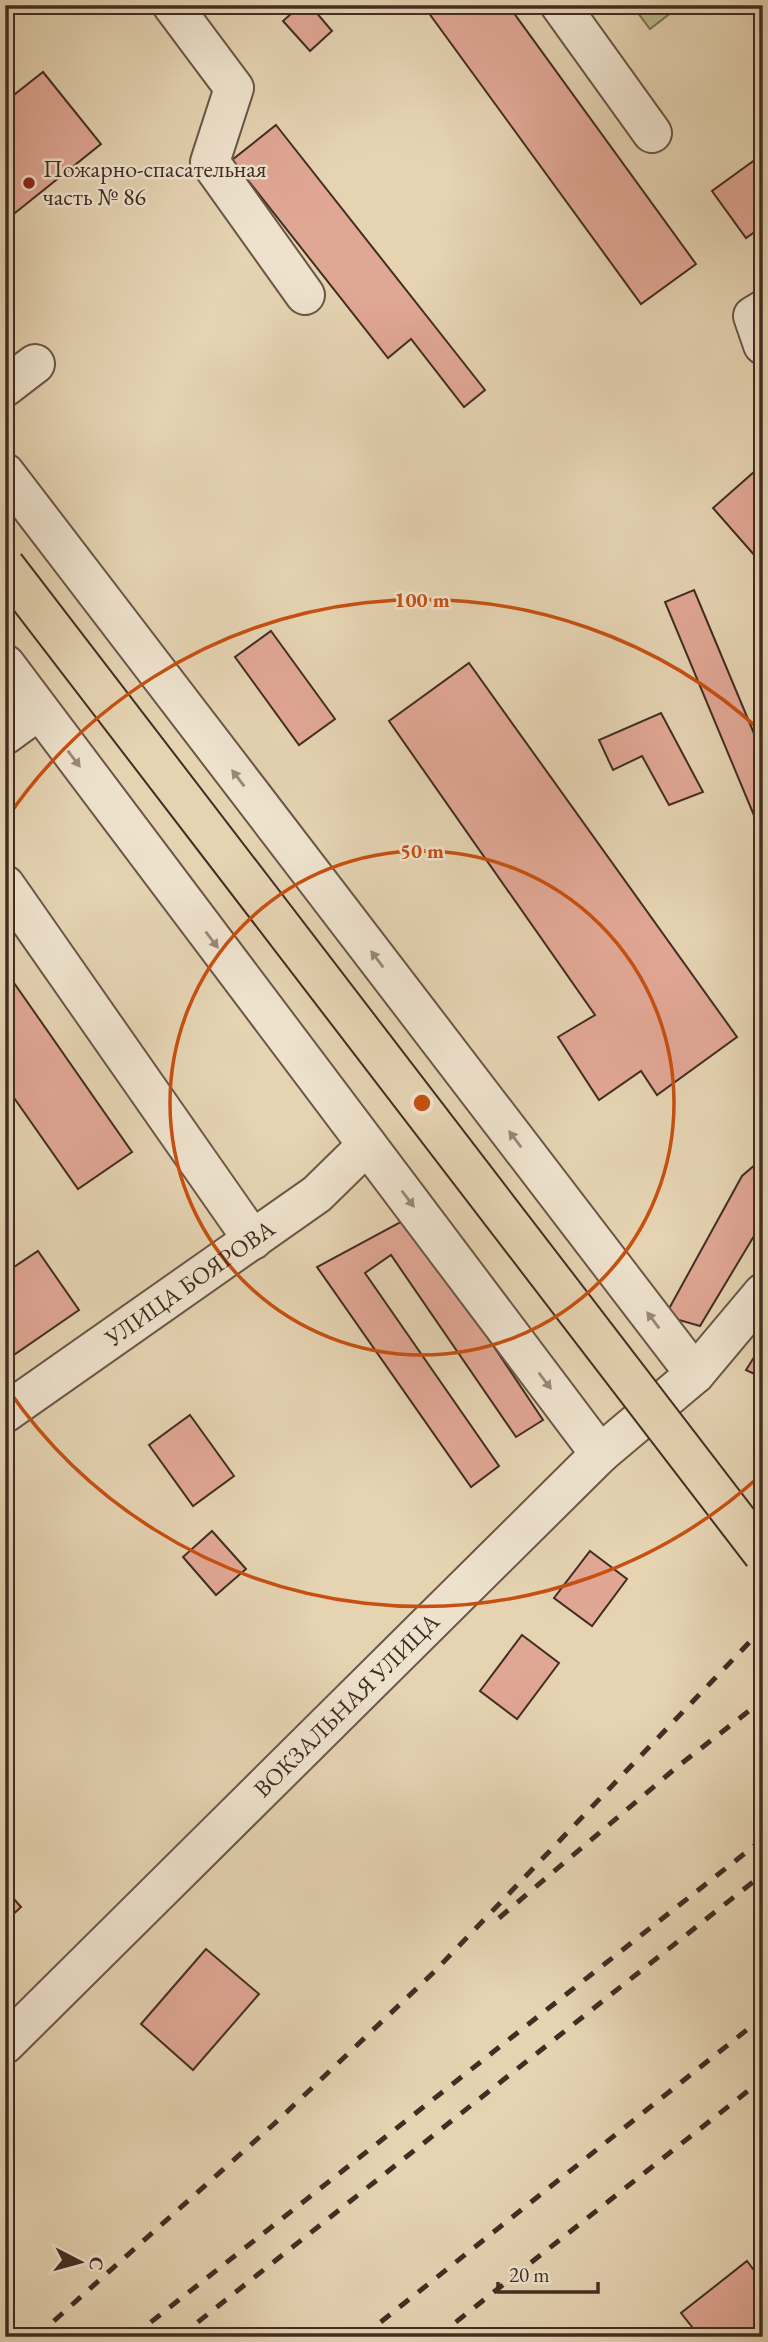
<svg xmlns="http://www.w3.org/2000/svg" width="768" height="2342" viewBox="0 0 768 2342" font-family="'EB Garamond',serif">
  <style>
    .green { fill: #b8bb89; stroke: #7d7456; stroke-width: 2 }
    .building { fill: #e1a795; stroke: #422d22; stroke-width: 2 }
    .lines { fill: none; stroke-linecap: round; stroke-linejoin: round }
    .minor-casing { stroke: #6b5646; stroke-width: 42 }
    .minor { stroke: #eee2cd; stroke-width: 38 }
    .rail { stroke: #422d22; stroke-width: 5; stroke-dasharray: 12 12; stroke-linecap: butt }
    .major-bridge-casing { stroke: #422d22; stroke-width: 42; stroke-linecap: butt }
    .major-bridge { stroke: #e5d3b2; stroke-width: 38 }
    .oneway { fill: #988878 }
    .ring { fill: none; stroke: #c75010; stroke-width: 3.5 }
    .poi-dot { fill: #8f2418; stroke: #eee2cd; stroke-width: 2.5 }
    .labels { text-anchor: middle; stroke-width: 5; stroke-linejoin: round; paint-order: stroke }
    .poi-label { font-size: 24px; fill: #422d22; stroke: #eee2cd; text-anchor: start }
    .street-label { font-size: 24px; fill: #422d22; stroke: #eee2cd }
    .centre { fill: #c75010; stroke: #eee2cd; stroke-width: 3.5 }
    .ring-label { font-size: 21px; text-anchor: middle; font-weight: bold; fill: #c75010; stroke: #eee2cd; stroke-width: 5; stroke-linejoin: round; paint-order: stroke }
  </style>
  <rect width="100%" height="100%" fill="#e5d3b2"/>
  <filter id="stains"><feTurbulence type="fractalNoise" baseFrequency=".00286" numOctaves="4"/><feColorMatrix values="0 0 0 0 .2 0 0 0 0 .09 0 0 0 0 .02 0 0 0 .5 -.17"/></filter>
  <radialGradient id="worn" r=".72"><stop offset=".6" stop-color="#630" stop-opacity="0"/><stop offset="1" stop-color="#630" stop-opacity=".3"/></radialGradient>
  <path class="green" d="M632,5H681L650,29Z"/>
  <path class="building" d="M301,5H310L332,31L310,51L283,21Z
    M423,5H508L696,264L641,304Z
    M43,72L101,144L5,221V102Z
    M276,125L485,390L464,407L411,339L388,358L232,160Z
    M763,154V226L746,238L712,191Z
    M763,464V565L713,508Z
    M694,590L763,755V837L665,602Z
    M271,631L335,719L299,745L235,657Z
    M469,663L737,1037L657,1095L641,1071L599,1100L558,1037L595,1015L389,721Z
    M661,713L703,792L669,805L642,756L613,770L599,740Z
    M5,970L132,1152L78,1189L5,1085Z
    M763,1158V1221L700,1326L665,1316L742,1176Z
    M408,1218L543,1420L516,1437L391,1255L365,1273L499,1466L471,1487L317,1267Z
    M38,1251L79,1310L5,1361V1273Z
    M763,1343V1378L746,1370Z
    M190,1415L234,1476L193,1506L149,1445Z
    M212,1531L246,1569L216,1595L183,1557Z
    M590,1551L627,1579L592,1626L554,1598Z
    M522,1635L559,1663L517,1719L480,1691Z
    M5,1889L21,1907L5,1922Z
    M206,1949L259,1994L193,2070L141,2024Z
    M747,2261L763,2282V2337H700L681,2313Z"/>
  <g class="lines">
    <g class="minor-casing">
      <g id="minor">
        <path d="M172,5L234,88L210,162L305,295"/>
        <path d="M560,5L652,133"/>
        <path d="M763,310L753,316L763,345"/>
        <path d="M5,387L35,364"/>
        <path d="M5,473L695,1374"/>
        <path d="M5,664L600,1454"/>
        <path d="M5,735L38,711"/>
        <path d="M5,885L253,1240"/>
        <path id="s1" d="M5,1413L317,1194L367,1145"/>
        <path id="s2" d="M5,2044L600,1454L695,1374L763,1293"/>
      </g>
    </g>
    <use href="#minor" class="minor"/>
    <path class="rail" d="M499,1918L677,1767L763,1700
      M36,2337L274,2124L434,1972L763,1628
      M132,2337L763,1839
      M179,2337L763,1874
      M362,2337L763,2017
      M437,2337L763,2079"/>
    <g class="major-bridge-casing">
      <path id="major-bridge" d="M5,566L763,1554"/>
    </g>
    <use href="#major-bridge" class="major-bridge"/>
  </g>
  <defs><path id="oneway-solid" d="M-6-.8H1V-3.2L6.5 0L1 3.2V.8H-6Z" transform="scale(1.75)"/></defs>
  <g class="oneway">
    <use href="#oneway-solid" transform="translate(74 759) rotate(53)"/>
    <use href="#oneway-solid" transform="translate(238 778) rotate(-127)"/>
    <use href="#oneway-solid" transform="translate(212 940) rotate(53)"/>
    <use href="#oneway-solid" transform="translate(377 959) rotate(-127)"/>
    <use href="#oneway-solid" transform="translate(515 1139) rotate(-127)"/>
    <use href="#oneway-solid" transform="translate(408 1199) rotate(53)"/>
    <use href="#oneway-solid" transform="translate(653 1320) rotate(-127)"/>
    <use href="#oneway-solid" transform="translate(545 1381) rotate(53)"/>
  </g>
  <g class="ring">
    <circle cx="422" cy="1103" r="252"/>
    <path d="M762 1474A503 503 0 0 1 7 1388M7 818A503 503 0 0 1 762 732"/>
  </g>
  <circle class="poi-dot" cx="29" cy="183" r="7"/>
  <g class="labels">
    <g class="poi-label">
      <text x="43" y="177">Пожарно-спасательная<tspan x="43" dy="28">часть № 86</tspan></text>
    </g>
    <g class="street-label">
      <text dy="8" stroke="none"><textPath href="#s1" startOffset="226">УЛИЦА БОЯРОВА</textPath></text>
      <text dy="8" stroke="none"><textPath href="#s2" startOffset="481">ВОКЗАЛЬНАЯ УЛИЦА</textPath></text>
    </g>
  </g>
  <circle cx="422" cy="1103" r="10" class="centre"/>
  <g class="ring-label">
    <text x="422" y="607">100 m</text>
    <text x="422" y="858">50 m</text>
  </g>
  <rect width="768" height="2342" fill="none" stroke="#e5d3b2" stroke-width="28"/>
  <rect x="7" y="7" width="754" height="2328" fill="none" stroke="#422d22" stroke-width="3.5"/>
  <rect x="14" y="14" width="740" height="2314" fill="none" stroke="#422d22" stroke-width="2"/>
  <g transform="translate(80 2262) rotate(96)" stroke="#eee2cd" stroke-width="5" paint-order="stroke">
  <path d="M0-5L12 26L0 18L-12 26Z" fill="#422d22"/>
  <text y="-10" font-size="19" font-weight="bold" text-anchor="middle" fill="#422d22">С</text>
  </g>
  <path d="M498 2282v10h100v-10" fill="none" stroke="#422d22" stroke-width="3.5"/>
  <text x="509" y="2282" font-size="21" fill="#422d22" stroke="#eee2cd" stroke-width="5" paint-order="stroke">20 m</text>
  <rect width="100%" height="100%" filter="url(#stains)"/>
  <rect width="100%" height="100%" fill="url(#worn)"/>
</svg>
